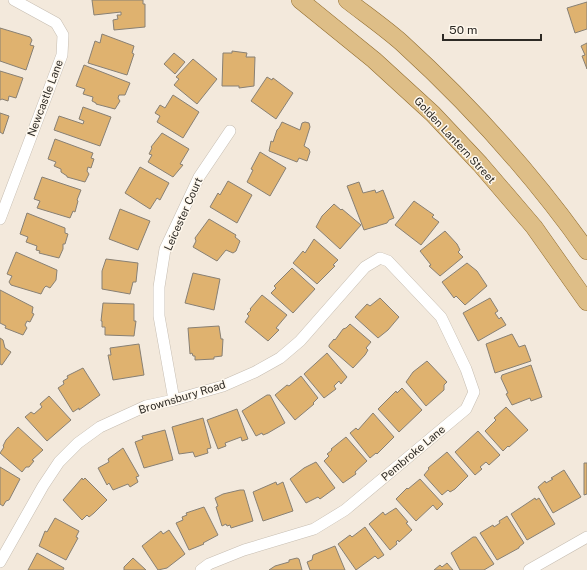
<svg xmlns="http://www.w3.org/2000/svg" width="587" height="570" viewBox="0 0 587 570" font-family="'Public Sans',sans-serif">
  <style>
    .building { fill: #dfb26f; stroke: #888074 }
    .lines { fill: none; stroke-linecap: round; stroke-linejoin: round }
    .minor-casing { stroke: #c6bdb1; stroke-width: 12 }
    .primary-casing { stroke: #926e31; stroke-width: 18 }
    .minor { stroke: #fff; stroke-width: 11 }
    .primary { stroke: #debe87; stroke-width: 17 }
    .labels { text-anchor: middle; stroke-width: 3; stroke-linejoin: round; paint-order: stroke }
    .street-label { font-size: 11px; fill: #2d2a25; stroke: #fef7ec }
  </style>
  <rect width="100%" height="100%" fill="#f3e9dc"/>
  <path class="building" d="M92,0H143V4H145V27L114,30L113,20L118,19L117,15H121V12L94,15Z
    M587,2V29L575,33L567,8Z
    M0,28L30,37L32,40L30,45L34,46L26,70L0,61Z
    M102,34L134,46L132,53L134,54L127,75L88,63L95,41L100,43Z
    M587,43V69L582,56L585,55L581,46Z
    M232,51L247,53L246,57H255L254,86L239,88V86H222L223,53H232Z
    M174,53L185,62L175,74L164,64Z
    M193,59L217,79L197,104L174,85L179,79L176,77Z
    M84,65L130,83L125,95H119L118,98L120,101L115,109L96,104V103L92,101L93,97L83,94L85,89L76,86Z
    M0,71L23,78L16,98L9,96L8,101L2,99L0,100Z
    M267,77L272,80L273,78L293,93L276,119L251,101Z
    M173,95L199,112L183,138L157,122L160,116L155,113L160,105L165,108Z
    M83,107L111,117L100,146L54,130L59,116L83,124L84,121L79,119Z
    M0,113L9,116L3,134L0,132Z
    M282,122L300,130L302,123L305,122L309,123L310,127L304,146L309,149L310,152L307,161L299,158L297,162L269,151L271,141L273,142L277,130L279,128Z
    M162,133L189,149L180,164L183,165L173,177L148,162L152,155L149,154L152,148L151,147Z
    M55,139L93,153L91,158L94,159L91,168L88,167L87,171L89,174L85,182L67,177V176L61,172V169L54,166L56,162L48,159Z
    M260,152L286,168L270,196L247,182L253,170L251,169Z
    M140,167L169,183L160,200L157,198L150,209L125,193Z
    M42,177L81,190L77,200L78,201L75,212L73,211L70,218L37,208L40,201L34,199Z
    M228,181L252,195L237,223L210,207L218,193L220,195Z
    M359,182L363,193L375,190L376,193L383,190L394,218L389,220L387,223L364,230L347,186Z
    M414,201L434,215L432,217L439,222L421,245L395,225Z
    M334,204L341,210L342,209L361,225L340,249L316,227L322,216Z
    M120,209L150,221L138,250L109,239Z
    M27,213L65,228V233L68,234L65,244H63V249L59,258L39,253L40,251L36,250L37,246L26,242L28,237L20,234Z
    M209,219L236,235L235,237L240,241L236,251L233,253L226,250L217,261L193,247L196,241L195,238Z
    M445,231L457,244L460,250L458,252L463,257L440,276L429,266L431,265L420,251Z
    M314,239L338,260L333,265L335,266L317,284L293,263L303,251L305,253Z
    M16,252L57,270L56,280L50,288L46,286L44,288L41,294L11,285L9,282L12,276L7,274Z
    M106,259L138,263L136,282H133L130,294L102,289V271Z
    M467,263L477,271L487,286L465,305L456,296L454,298L442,282Z
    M292,268L315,289L293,313L271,293L276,288L274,286Z
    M193,273L220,279L214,310L185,303Z
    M0,290L33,307L32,313L34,314L30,322L27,321L25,325L27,328L23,335L5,328L6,326L0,323Z
    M262,295L287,315L276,328L279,330L268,341L245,322L249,316L247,314L251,310L250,309Z
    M380,298L399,317L388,330L378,338L355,317L367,304L370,306Z
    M490,298L498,311L495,313L499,319L501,317L506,325L478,341L463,313Z
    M103,303L134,304V321H136L134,336L105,335V327H102V321H101Z
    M350,324L371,342L366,348L368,350L365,355L353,368L329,347V345L334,339L335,340L343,329L346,328Z
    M219,326L221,339H223L222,356L214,357V359L195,360V356H193L192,353L190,354L188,328Z
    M512,334L519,347L525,345L531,361L495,373L486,344Z
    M0,338L3,340L5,348L11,352L2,365L0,364Z
    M139,344L144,375L113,380L108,355H111L110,348Z
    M327,353L347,377L341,384L339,381L334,386L336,389L324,398L304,374Z
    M427,361L447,382L444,385V390L426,406L406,382L413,372Z
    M531,365L542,397L531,401L530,398L512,405L506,394L508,393L501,378L502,375Z
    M83,368L100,395L79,410V408L73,412L58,388L64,384L63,381L68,378L67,376Z
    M301,376L318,398L313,403L314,404L295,420L275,395L287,385L289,386Z
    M402,388L422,410L399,432L378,409L396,391L397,393Z
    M267,395H270L285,423L268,433L263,435L262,433L256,436L242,411Z
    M49,396L71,420L47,441L25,417L31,412L34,414L42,407L40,404Z
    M506,407L528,430L509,447L508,446L503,451L485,431L496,420L494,418Z
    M237,409L248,439L242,441L241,437L225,443L226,446L218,449L207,420Z
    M373,413L394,437L377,454L376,453L370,458L350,433L356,428L358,430Z
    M203,418L211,448L207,449L208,453L195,457L193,452L179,454L172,427Z
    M18,427L43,450L32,460L34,461L29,467H26L22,472L0,453L4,447L3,446L6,440Z
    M165,430L173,460L144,468L135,442L143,439L142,436Z
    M478,431L500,455L489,465L486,462L480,467L482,469L475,475L455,452Z
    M346,437L367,461L355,472L356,474L343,483L324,461L329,456L327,454L332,450L331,449Z
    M123,448L139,476L136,477L138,482L130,487L128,484L113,490L109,483L107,485L98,468L109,462L108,459Z
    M447,452L468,476L455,489L450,492L448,490L442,495L424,475L429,469L428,468Z
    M316,462L335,488L320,499L318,497L306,503L290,479L304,468Z
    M584,463H587V494L584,495Z
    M0,467L20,479L9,500L6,501L3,506L0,504Z
    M564,470L581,497L553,513L538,487L545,481L546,483L553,479L551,478Z
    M82,478L83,480L85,478L107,500L94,513L89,517L87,515L82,520L63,500Z
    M420,479L443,504L437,510L433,505L416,521L396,499L407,488L408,489Z
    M276,482L277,485L283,482L293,511L263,521L253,492Z
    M240,490H244L253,521L231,528L230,525L227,526L226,524L222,526L216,507L218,506L215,498L223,494Z
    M535,498L536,500L539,498L555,524L527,540L511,514Z
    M204,507L218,535L203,543L204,544L189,550L176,523L183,520L182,517L187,515L186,513Z
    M396,508L408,522L406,523L412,530L399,542L398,540L396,542L397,544L390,550L369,524L383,512L385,515Z
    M507,516L524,543L519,547V548L497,560L480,533L493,525L494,527L500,523L499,521Z
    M55,518L79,531L76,537L78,538L66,560L39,546L45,531L47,532Z
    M365,527L384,555L378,559L375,556L356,570L338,544L350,535L352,537Z
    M169,530L185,554L167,568L158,570L142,546L161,531L163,534Z
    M473,537H476L494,564L484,570H460L451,553Z
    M335,546L345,570H310L307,562L312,560L313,555Z
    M37,553L64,568L63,570H28Z
    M133,558L146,570H124V567Z
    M297,558L299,559L302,570H269L275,566L289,562V560Z
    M447,563L453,570H434L440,565L442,567Z"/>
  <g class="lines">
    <g class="minor-casing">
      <path id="minor" d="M0,219L62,55L63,35L56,23L14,0
        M174,400L159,316V287L165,249L199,177L230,131
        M0,562L43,486L59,462L78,443L100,427L146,406L174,400L223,386L255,372L280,358L300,341L365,267L380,258L388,261L441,317L466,369L474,392L466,409L345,510L314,529L244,550L209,564L201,570
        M529,570L587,537"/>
    </g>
    <g class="primary-casing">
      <path id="primary" d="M300,0L374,60L433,114L480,164L534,227L587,302
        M347,0C365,14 385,28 402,43C470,105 534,176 587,251"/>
    </g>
    <use href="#minor" class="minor"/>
    <use href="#primary" class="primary"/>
  </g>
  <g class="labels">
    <g class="street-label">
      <text transform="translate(45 98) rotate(-69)" y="4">Newcastle Lane</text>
      <text transform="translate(455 140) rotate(47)" y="4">Golden Lantern Street</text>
      <text transform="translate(183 214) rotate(-66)" y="4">Leicester Court</text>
      <text transform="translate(182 397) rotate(-17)" y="4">Brownsbury Road</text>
      <text transform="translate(413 453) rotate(-40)" y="4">Pembroke Lane</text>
    </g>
  </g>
  <path d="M443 34v6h98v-6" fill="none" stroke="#2d2a25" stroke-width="2"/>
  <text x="449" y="34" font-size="12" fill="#2d2a25" stroke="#fef7ec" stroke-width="3" paint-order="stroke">50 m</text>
</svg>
